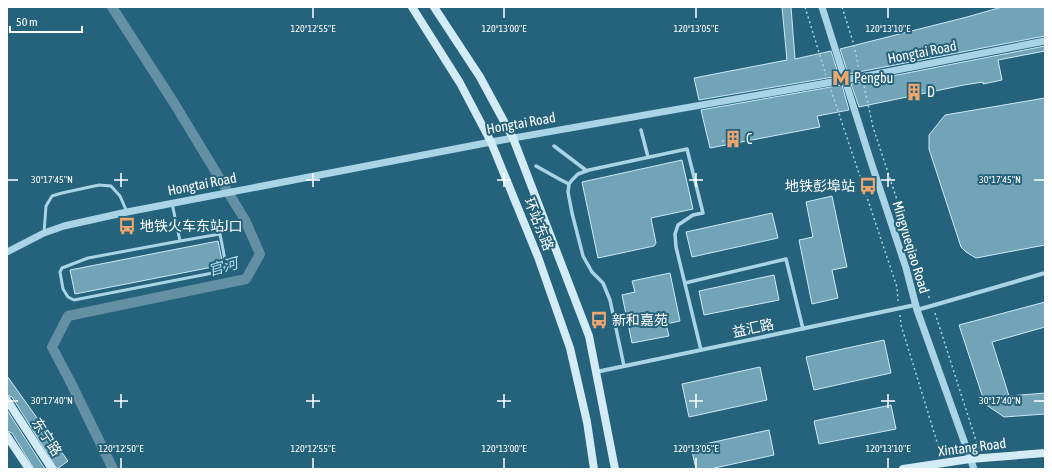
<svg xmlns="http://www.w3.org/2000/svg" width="1052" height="476" viewBox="0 0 1052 476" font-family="'Asap Condensed','Noto Sans SC',sans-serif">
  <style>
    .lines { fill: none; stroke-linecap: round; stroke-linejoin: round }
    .canal { stroke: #6490a3; stroke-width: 10 }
    .building { fill: #72a4b8; stroke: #cce9f4 }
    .path { stroke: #a9d4e5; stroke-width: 1.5; stroke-dasharray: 2 3; stroke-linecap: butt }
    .service { stroke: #a9d4e5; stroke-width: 3 }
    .pedestrian { stroke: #a9d4e5; stroke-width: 3.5 }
    .minor { stroke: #a9d4e5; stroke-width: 4 }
    .tertiary { stroke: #a9d4e5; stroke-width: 7 }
    .secondary { stroke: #d2ebf5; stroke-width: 8 }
    .ticks { fill: none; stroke: #fff; stroke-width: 1.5 }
    .labels { text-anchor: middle; stroke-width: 4; stroke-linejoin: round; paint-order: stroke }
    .street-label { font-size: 14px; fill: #fff; stroke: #25637c }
    .poi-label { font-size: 14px; fill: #fff; stroke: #25637c; text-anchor: start }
    .water-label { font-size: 15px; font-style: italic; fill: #b4dded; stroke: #25637c }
    .ticks-label { font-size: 10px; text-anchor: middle; fill: #fff; stroke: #25637c; stroke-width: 4; stroke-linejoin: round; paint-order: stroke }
  </style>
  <rect width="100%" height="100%" fill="#25637c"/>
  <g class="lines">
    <path class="canal" d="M112,7L174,103L245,220L260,254L246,279L68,316L52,347L70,381L113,469"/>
  </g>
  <path class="building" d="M782,7H791L795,59L831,51L839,76L699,100L694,78L787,60Z
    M1002,7H1045V36L848,74L840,49L967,17Z
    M1045,46V51L998,60L1002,80L983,84V82L964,85L859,107L851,84Z
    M842,85L849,110L817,116L820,127L710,148L701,110Z
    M1045,98V245L976,258L966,252L961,247L929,149V135L945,115Z
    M682,160L693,209L651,218L656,243L654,246L598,258L582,182Z
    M832,196L847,267L832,270L838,298L812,304L799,240L813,237L806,202Z
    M772,213L778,238L692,257L686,232Z
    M218,241L223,265L75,294L70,270Z
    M670,273L680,321L666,324L669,336L632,343L622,295L635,292L632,281Z
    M774,275L779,300L704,315L699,291Z
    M1045,302V327L992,342L1009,396L1045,393V414L1004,417L985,404L959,325Z
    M884,340L891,373L814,390L806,357Z
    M760,367L767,400L689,417L682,384Z
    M7,376L68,461L57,469L12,397L7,395Z
    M891,405L896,429L819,444L814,421Z
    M7,410L45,469H34L12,433L7,431Z
    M769,430L774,455L710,469H696L691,447Z"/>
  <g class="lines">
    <path class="path" d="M805,7L826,75
      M842,7L854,45L859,69
      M864,86L873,127L930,300
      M831,90L897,287L898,301
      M907,93L923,90
      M722,141L740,138
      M935,313L979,450
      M900,315L901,325L941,455"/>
    <path class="service" d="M172,203L180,241L220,234L226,265L223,271L74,300L68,297L63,289L60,272L62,268L88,258L180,241
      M44,233L46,206L52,196L62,193L99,185L111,186L120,196L127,212"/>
    <path class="pedestrian" d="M641,130L648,157
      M554,146L587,171
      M536,166L561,180L569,184
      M685,283L786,259L803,329
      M624,366L610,300L603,283L592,272L583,256L572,213L568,192L569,184L572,180L578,174L589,170L687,149L703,213L693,215L678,225L675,234L676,247L701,350"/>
    <path class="minor" d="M917,310L1045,273
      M596,372L915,305"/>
    <path class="tertiary" d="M822,7L870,159L906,268L917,310L974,469
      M7,252L44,233L64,226L127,212L491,142L861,77L1045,41"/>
    <path class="secondary" d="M412,7L460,83L491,142L538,257L570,348L587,422L594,469
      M434,7L480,77L513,138L589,336L615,469
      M7,400L52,469
      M7,436L29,469
      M903,469L970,459L1045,453"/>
  </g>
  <path class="ticks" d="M313,8V18M504,8V18M696,8V18M888,8V18M121,173V187M313,173V187M504,173V187M696,173V187M888,173V187M8,180H18M114,180H128M306,180H320M497,180H511M689,180H703M881,180H895M1034,180H1044M121,394V408M313,394V408M504,394V408M696,394V408M888,394V408M8,401H18M114,401H128M306,401H320M497,401H511M689,401H703M881,401H895M1034,401H1044M121,458V468M313,458V468M504,458V468M696,458V468M888,458V468"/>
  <defs>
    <g id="metro-bare" transform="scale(1.38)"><path d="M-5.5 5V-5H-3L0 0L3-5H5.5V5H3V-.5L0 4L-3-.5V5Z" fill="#eea66e" stroke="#25637c" stroke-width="2.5" paint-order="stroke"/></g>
    <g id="building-bare" transform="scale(1.38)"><path d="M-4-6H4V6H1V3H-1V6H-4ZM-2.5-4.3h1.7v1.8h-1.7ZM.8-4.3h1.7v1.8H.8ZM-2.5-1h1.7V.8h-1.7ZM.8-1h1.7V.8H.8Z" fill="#eea66e" stroke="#25637c" stroke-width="2.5" paint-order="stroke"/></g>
    <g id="bus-bare" transform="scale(1.38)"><path d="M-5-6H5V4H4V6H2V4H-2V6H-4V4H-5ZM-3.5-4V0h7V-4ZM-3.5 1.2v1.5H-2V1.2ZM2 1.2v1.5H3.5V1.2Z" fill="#eea66e" stroke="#25637c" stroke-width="2.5" paint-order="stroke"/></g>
  </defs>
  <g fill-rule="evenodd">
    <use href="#metro-bare" x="841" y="78"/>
    <use href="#building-bare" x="914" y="92"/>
    <use href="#building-bare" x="733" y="139"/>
    <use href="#bus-bare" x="868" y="186"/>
    <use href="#bus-bare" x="127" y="226"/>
    <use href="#bus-bare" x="599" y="320"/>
  </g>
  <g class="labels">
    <g class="street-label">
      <text transform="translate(922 52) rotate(-11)" y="5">Hongtai Road</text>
      <text transform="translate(521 123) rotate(-10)" y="5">Hongtai Road</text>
      <text transform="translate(202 184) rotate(-11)" y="5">Hongtai Road</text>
      <text transform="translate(539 224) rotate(68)" y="5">环站东路</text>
      <text transform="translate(911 247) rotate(73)" y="5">Mingyueqiao Road</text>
      <text transform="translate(753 328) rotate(-12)" y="5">益汇路</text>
      <text transform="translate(47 437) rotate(57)" y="5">东宁路</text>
      <text transform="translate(972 447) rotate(-7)" y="5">Xintang Road</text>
    </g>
    <g class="poi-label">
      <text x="854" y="83">Pengbu</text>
      <text x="927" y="97">D</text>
      <text x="746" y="144">C</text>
      <text x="855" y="191" text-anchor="end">地铁彭埠站</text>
      <text x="140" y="231">地铁火车东站J口</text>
      <text x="612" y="325">新和嘉苑</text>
    </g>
    <g class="water-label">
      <text transform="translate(223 267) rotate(-16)" y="5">官河</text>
    </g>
  </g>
  <g class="ticks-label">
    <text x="313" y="32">120°12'55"E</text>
    <text x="504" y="32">120°13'00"E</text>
    <text x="696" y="32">120°13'05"E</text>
    <text x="888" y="32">120°13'10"E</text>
    <text x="52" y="183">30°17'45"N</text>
    <text x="1000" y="183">30°17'45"N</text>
    <text x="52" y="404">30°17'40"N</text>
    <text x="1000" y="404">30°17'40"N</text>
    <text x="121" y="452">120°12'50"E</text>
    <text x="313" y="452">120°12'55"E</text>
    <text x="504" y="452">120°13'00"E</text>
    <text x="696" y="452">120°13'05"E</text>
    <text x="888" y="452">120°13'10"E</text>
  </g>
  <rect width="1052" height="476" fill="none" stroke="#ffffff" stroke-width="16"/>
  <path d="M10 26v6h72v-6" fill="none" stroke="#ffffff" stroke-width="2"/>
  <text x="16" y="26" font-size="12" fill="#ffffff" stroke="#25637c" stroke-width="3" paint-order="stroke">50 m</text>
</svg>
